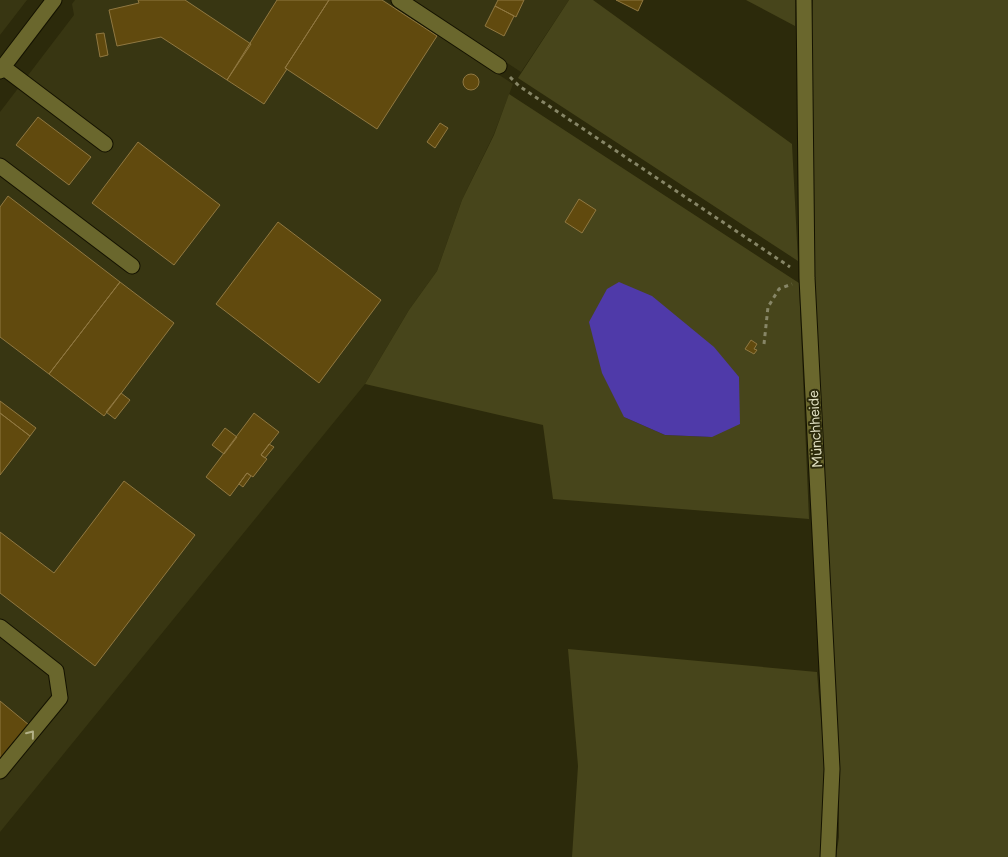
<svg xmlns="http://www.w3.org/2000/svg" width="1008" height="857" viewBox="0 0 1008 857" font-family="Figtree,sans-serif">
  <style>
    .built { fill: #383612 }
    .green { fill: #47451b; fill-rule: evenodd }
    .water { fill: #4f3aa9 }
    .building { fill: #614a0e; stroke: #907841 }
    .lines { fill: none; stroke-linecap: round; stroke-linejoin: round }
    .minor-casing { stroke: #141200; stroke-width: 17 }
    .path { stroke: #878667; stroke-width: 3; stroke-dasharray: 4 4; stroke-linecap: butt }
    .minor { stroke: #6a672d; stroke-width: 15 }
    .oneway { stroke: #b3b188 }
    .labels { text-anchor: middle; stroke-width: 4; stroke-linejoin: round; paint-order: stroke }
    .street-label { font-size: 14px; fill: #e3e2c4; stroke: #2c2a0b }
  </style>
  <rect width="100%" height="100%" fill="#2c2a0b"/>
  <path class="built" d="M0,0H27L0,35Z
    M75,0H384L513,84L494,134L462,200L437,271L409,310L365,384L0,832V112L74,15L72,4Z
    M411,0H569L521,72Z"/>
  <path class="green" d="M569,0H593L792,144L798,261L518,78Z
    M746,0H795V26Z
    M813,0H1008V857H836L839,837V787L808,142Z
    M509,94L799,283L809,519L553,499L543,425L365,384L409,310L437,271L462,200L494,135ZM624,417L712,437L665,435Z
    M568,649L817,672C821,731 832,799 821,857H572L578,766Z"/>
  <path class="water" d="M619,282L652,296L714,347L739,377L740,424L712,437L665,435L624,417L602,373L589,322L607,289Z"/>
  <path class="building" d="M138,0H185L251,44L227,80L161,37L117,46L109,10L139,3Z
    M277,0H329L285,68L287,69L264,104L227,80Z
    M329,0H382L437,36L377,129L285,68Z
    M498,0H524L516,17L495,6Z
    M616,0H643L638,11Z
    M495,6L514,16L504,36L485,26Z
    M104,33L108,55L100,57L96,34Z
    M463 82a8 8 0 1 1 16 0a8 8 0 1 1-16 0Z
    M38,117L91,157L69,185L16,145Z
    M440,123L448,128L435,148L427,142Z
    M138,142L220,205L174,265L92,203Z
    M8,196L120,282L49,374L0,337V207Z
    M579,199L596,210L582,233L565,222Z
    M278,222L381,300L319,383L216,304Z
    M120,282L174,323L104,416L49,374Z
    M751,340L757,344L754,349L757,350L754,354L745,349Z
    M121,393L130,400L115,419L106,412Z
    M0,401L36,428L30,436L0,413Z
    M0,413L30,436L0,475Z
    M254,413L279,432L261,455L267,459L253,477L247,473L230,496L206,477Z
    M225,428L237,437L224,454L212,445Z
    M269,444L274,447L265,458L261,455Z
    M247,473L251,476L243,487L239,484Z
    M124,481L195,535L95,666L0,593V532L54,573Z
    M0,701L29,725L0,761Z"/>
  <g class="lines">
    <g class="minor-casing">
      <path id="minor" d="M399,0L499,66
        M804,0L807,278L832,769L828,857
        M3,67L105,144
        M0,71L54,0
        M0,166L132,266
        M0,627L56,671L60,698L0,771"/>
    </g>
    <path class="path" d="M510,77L519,86L790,267
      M764,344L768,307L779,289L792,284"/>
    <use href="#minor" class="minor"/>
  </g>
  <defs><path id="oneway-chevron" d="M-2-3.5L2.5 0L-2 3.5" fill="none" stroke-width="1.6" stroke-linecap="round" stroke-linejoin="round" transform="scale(1.25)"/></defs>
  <use class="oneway" href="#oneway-chevron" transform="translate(31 734) rotate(-51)"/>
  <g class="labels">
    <g class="street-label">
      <text transform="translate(815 429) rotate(-93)" y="5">Münchheide</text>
    </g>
  </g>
</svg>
